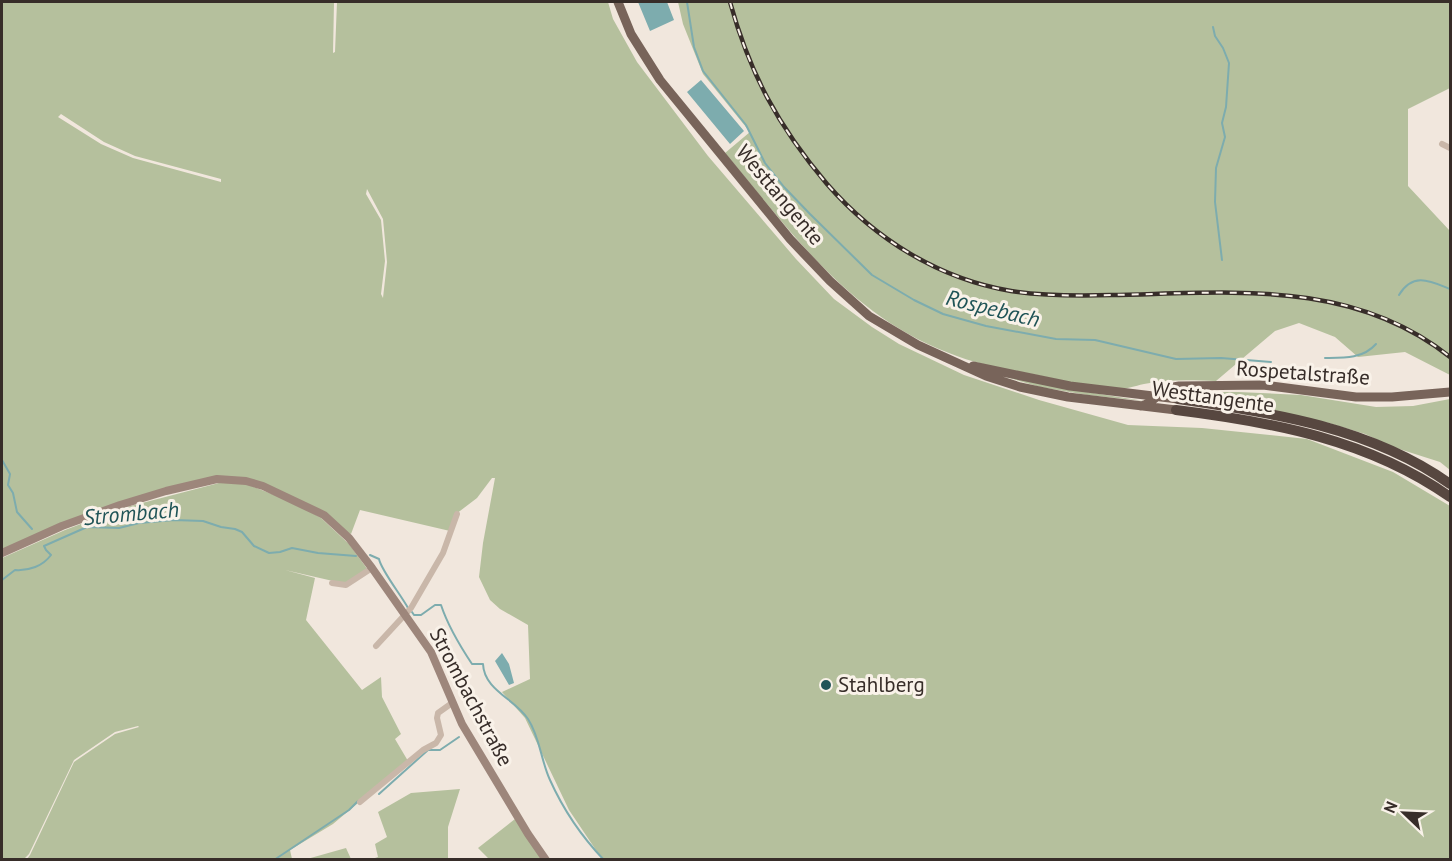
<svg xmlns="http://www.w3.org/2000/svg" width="1452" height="861" viewBox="0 0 1452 861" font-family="'PT Sans',sans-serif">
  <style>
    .green { fill: #b5c09d; fill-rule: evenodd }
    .water { fill: #7dacae }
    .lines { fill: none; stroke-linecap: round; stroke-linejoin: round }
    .stream { stroke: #7dacae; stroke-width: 2 }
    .street { stroke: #c9b7a9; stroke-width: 6 }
    .secondary { stroke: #9d867b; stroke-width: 8 }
    .primary { stroke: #78645a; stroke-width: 9 }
    .highway { stroke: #574740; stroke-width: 10 }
    .rail-casing { stroke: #372d29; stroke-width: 4.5 }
    .rail { stroke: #f9f2e9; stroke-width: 2; stroke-dasharray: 7; stroke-linecap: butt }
    .poi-dot { fill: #205457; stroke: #f9f2e9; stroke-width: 2 }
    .labels { text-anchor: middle; stroke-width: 6; stroke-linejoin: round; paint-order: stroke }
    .street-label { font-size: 21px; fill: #372d29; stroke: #f9f2e9 }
    .poi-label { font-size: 21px; fill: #372d29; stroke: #f9f2e9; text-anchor: start }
    .water-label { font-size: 22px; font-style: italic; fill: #205457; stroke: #f9f2e9 }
  </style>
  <rect width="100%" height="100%" fill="#f1e7dd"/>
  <path class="green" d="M2,2H334L333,53L335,52L337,2H608L613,19L637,62L708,156L796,259L834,299L872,327L899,344L964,375L1039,400L1128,425L1202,428L1307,439L1393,472L1450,506V859H602L569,810L525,718L502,692L530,679L528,625L500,609L490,600L479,577L483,543L495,478H492L477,498L456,514L450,531L360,510L351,534L245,477L190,482L2,550ZM61,114L104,142L135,156L221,179V182L133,158L101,144L58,117ZM367,189L383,219L387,262L383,298L381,294L385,261L381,220L366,194Z
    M678,2H1450V88L1408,109V186L1450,231V375L1405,352L1358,357L1335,337L1299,323L1275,331L1216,381C1193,380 1167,379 1144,384C1134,386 1128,389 1117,389C1089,387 1060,380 1032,374C1004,369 976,364 949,353C849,315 791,232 725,153L750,132L703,74L683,24Z
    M982,370L1087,392L1144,401L1087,395L1040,387Z
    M1181,392H1238L1301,395L1376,407L1413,406L1450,399V470L1440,462L1393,447L1365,434L1329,423L1179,396Z
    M219,483H244L287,500L320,517L349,544L368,570L346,584L285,570L315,578L306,620L362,690L381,677L382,697L401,734L395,739L408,761L333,824L290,850L292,859H27L30,855L74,762L115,734L139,727L138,726L115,732L74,760L29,854L24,859H2V558L65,530L123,508Z
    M460,789L448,827V859H372L378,857L375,844L387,837L378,812L411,793Z
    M515,819L542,859H489L478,848Z
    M346,848L351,859H307Z"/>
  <path class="water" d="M638,2H667L674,20L650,31Z
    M701,80L744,131L730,144L687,92Z
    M502,653L509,664L514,683L509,685L495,661Z"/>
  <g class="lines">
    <path class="stream" d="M687,2L694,47L703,71L746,125L765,163L784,187L810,214L872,275L914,300L943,314L986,326L1056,339L1095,340L1176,359L1221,358L1271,362
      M1213,27L1215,36L1223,48L1229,63L1226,107L1222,123L1225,137L1216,168L1215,202L1222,260
      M1399,295C1413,272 1430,281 1450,289
      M1325,358C1343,358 1363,359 1376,344
      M2,460L10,474L8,485L13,493L17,512L32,529
      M370,555L379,559C381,570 401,595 408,608
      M2,580L15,570C29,571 43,566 51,555L46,550L44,546L87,527L119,528L139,523L174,520L203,521L221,527L235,529L242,532L254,546L269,553L280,552L292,548L318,553L356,556
      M412,612L414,615H421L435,605H441C448,626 460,646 472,664H483C484,690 515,699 528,719C540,737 541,761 550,780C563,809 582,837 604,860
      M379,794L428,750H440L459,737
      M274,860L349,810L358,801"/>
    <path class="street" d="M1442,144L1450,148
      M332,583L346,585L372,568
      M376,646L411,608L443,553L457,514
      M360,802L423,750L436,743L441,735L437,718L438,713L452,703"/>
    <path class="secondary" d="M2,553L62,526L120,505L166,491L217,479L246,481L263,486L324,515L349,538L372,568L431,652L462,724L528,834L546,860"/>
    <path class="primary" d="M618,2L631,34L660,80L790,239L830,281L869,316L918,345L986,376L1020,387L1068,397L1176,410
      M973,366L1070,386L1178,399
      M1141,406C1159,401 1157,389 1179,386L1263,385L1356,397H1392L1450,392"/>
    <path class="highway" d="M1178,399C1271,412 1372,428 1450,484
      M1176,410C1273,422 1369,440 1450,497"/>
    <g class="rail-casing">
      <path id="rail" d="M730,2C750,74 778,126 827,184C875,239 939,279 1011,291C1044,296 1078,296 1111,295C1229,293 1351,278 1450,357"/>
    </g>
    <use href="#rail" class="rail"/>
  </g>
  <circle class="poi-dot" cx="826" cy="685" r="6"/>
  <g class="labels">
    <g class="street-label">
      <text transform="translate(780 195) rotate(50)" y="7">Westtangente</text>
      <text transform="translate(1303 373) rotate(4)" y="7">Rospetalstraße</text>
      <text transform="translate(1213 397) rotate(8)" y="7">Westtangente</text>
      <text transform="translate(471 697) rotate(62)" y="7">Strombachstraße</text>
    </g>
    <g class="poi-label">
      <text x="838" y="692">Stahlberg</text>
    </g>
    <g class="water-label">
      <text transform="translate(993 308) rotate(14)" y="8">Rospebach</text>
      <text transform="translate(131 513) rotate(-5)" y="8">Strombach</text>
    </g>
  </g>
  <rect width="1452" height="861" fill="none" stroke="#372d29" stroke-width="6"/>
  <g transform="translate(1404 813) rotate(293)" stroke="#f9f2e9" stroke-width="4.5" paint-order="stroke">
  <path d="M0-4.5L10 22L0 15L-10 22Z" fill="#372d29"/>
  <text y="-9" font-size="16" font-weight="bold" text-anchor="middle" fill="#372d29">N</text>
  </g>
</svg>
